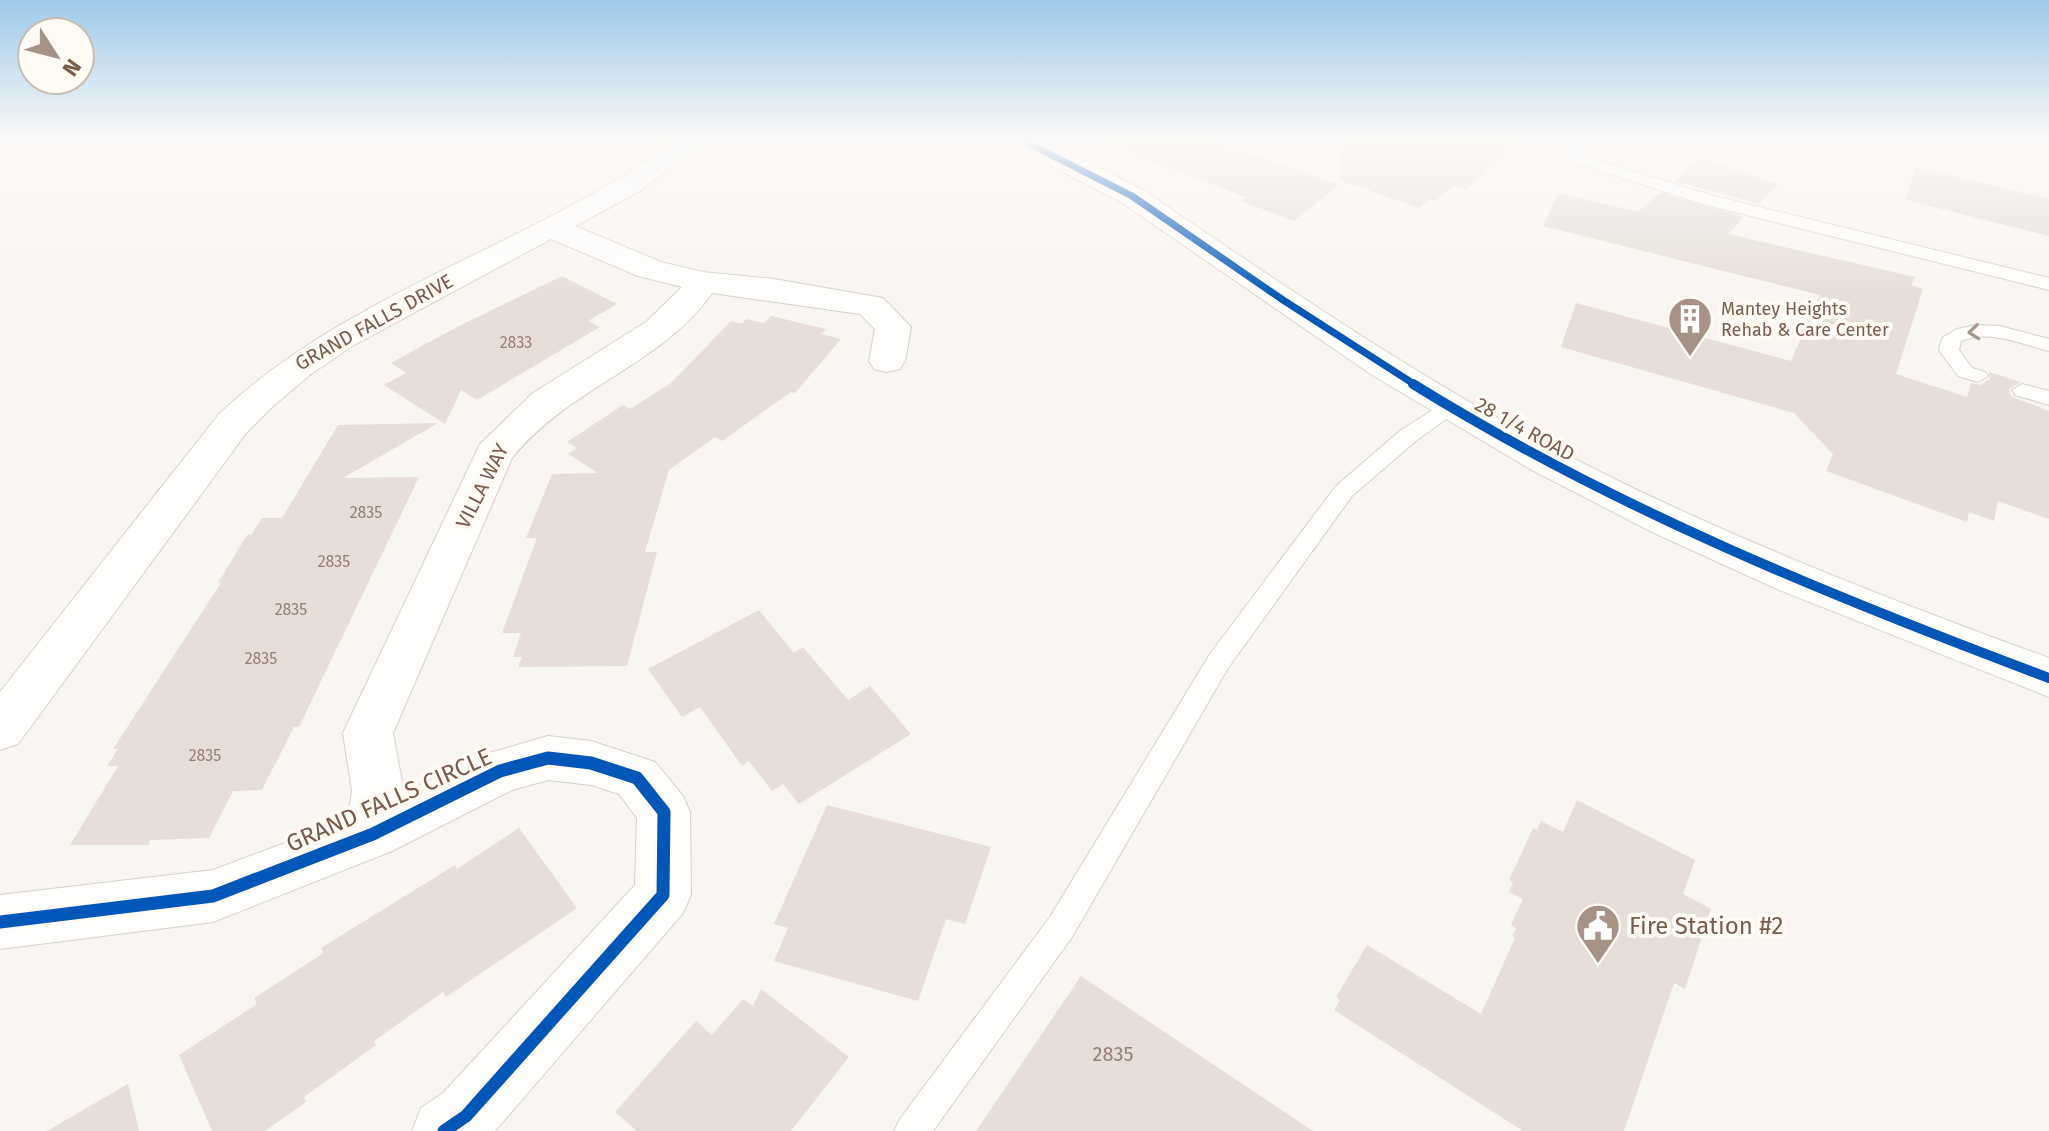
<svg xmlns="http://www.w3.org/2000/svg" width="2049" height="1131" viewBox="0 0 2049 1131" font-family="'Fira Sans',sans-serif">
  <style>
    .building { fill: #e6ded7 }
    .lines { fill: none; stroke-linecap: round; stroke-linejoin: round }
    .lane-casing { stroke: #d7d1cb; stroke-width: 2 }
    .street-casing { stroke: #d7d1cb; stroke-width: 2 }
    .secondary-casing { stroke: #d9d2cb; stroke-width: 2 }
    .lane { fill: #fefefd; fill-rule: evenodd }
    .street { fill: #fefefd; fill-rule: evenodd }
    .secondary { fill: #fefefd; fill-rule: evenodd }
    .cycleway-far2-casing { stroke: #fffaf3; stroke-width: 11 }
    .cycleway-far1-casing { stroke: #fffaf3; stroke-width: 15 }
    .cycleway-casing { stroke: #fffaf3; stroke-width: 18 }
    .cycleway-far2 { stroke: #0057b8; stroke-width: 7 }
    .cycleway-far1 { stroke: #0057b8; stroke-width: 10 }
    .cycleway { stroke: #0057b8; stroke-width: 13 }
    .oneway { stroke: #a8958b }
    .labels { text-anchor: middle; stroke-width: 8; stroke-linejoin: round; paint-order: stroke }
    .number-label { font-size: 16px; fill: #977e72 }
    .far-poi-label { font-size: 18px; fill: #7a5c4d; stroke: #fffaf3; text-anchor: start }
    .street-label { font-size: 20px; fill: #7a5c4d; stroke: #fffaf3 }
    .near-number-label { font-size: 20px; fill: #977e72 }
    .near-street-label { font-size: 24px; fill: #7a5c4d; stroke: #fffaf3 }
    .near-poi-label { font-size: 24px; fill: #7a5c4d; stroke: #fffaf3; text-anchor: start }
  </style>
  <rect width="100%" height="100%" fill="#f9f5f0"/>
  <path class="building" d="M1106,140H1214L1339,185L1294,221L1240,201L1246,197L1106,144Z
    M1341,140H1521L1466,190L1453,186L1435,201L1429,199L1419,208L1340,180Z
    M1701,158L1745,173L1778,184L1758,204L1675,181Z
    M1915,167L2049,199V236L1906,200Z
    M1558,193L1638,212L1660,193L1744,217L1728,234L1915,277L1911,285L1923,289L1896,374L1967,397L1971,383L1980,385L1990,379L1989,372L2020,382L2009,389L2012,397L2049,411V519L1998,501L1994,521L1969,512L1967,522L1826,471L1833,454L1794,413L1561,347L1576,303L1791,361L1820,295L1543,226Z
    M562,276L617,304L588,321L600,327L477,400L461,390L445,424L384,385L406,373L391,363L457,327Z
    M771,316L826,329L821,334L841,339L795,393L791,392L722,441L715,437L669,470L645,552H657L627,666L518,667L522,657H513L521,633H502L537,538H526L552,474L598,473L568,454L577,448L567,442L623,405L630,409L671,383L731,321L742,324L746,319L764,323Z
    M438,423L343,478L419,477L299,727H294L262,790L233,791L209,838L150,840L148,845H70L118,766H107L118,749H113L221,583H218L247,535H251L262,518H282L338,425Z
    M759,610L794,653L803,647L848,700L870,686L911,734L799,804L783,784L772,791L749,761L742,766L700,707L682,717L648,669Z
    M1577,800L1695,860L1683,894L1711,909L1685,989L1674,983L1624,1131H1523L1334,1010L1340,1000L1336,997L1367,945L1481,1014L1515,938L1512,936L1516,928L1511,925L1523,899L1509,892L1513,882L1509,880L1533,828L1537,830L1541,821L1563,832Z
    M827,805L991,847L965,924L946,919L918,1001L774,961L788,928L774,924Z
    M519,828L577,908L446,997L443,992L374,1041L376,1045L304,1097L306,1102L265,1131H212L179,1055L257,1004L254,998L324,953L321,948L455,865L457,869Z
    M1081,976L1313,1131H976Z
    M761,989L849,1057L791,1131H637L615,1112L696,1021L712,1035L743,999L753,1006Z
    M128,1084L139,1131H47Z"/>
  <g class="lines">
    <g class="lane-casing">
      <path id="lane" d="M1575,140H1591L1581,155L1711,195L2049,278V290L1699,203L1566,160L1564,157Z
        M1976,325L2000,326L2049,339V351C2020,344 1990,329 1961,341L1959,350L1972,368L1985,372L1988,376L1978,382L1958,376L1939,350L1942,338L1957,329Z
        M2022,384L2049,391V405L2015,395L2012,390Z
        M1449,400L1456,402L1459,407L1456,412L1417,440L1352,496L1228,668L1072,937L933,1131H894L900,1119L1050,917L1210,654L1336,486L1401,430Z"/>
    </g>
    <g class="street-casing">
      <path id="street" d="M674,140H707L640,191L575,226L661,262L703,272L774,279L883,298L911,327L905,361L900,369L887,372L874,369L869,361L875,329L860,314L712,293C662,365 569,387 512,458L393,733L404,793L482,755L548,736L591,741L655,762L683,796L690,812L691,895L683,913L495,1131H412L421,1108L443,1093L635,885L637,818L619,794L591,785L548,780L512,790L392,851L213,922L0,949V895L213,870L348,819L352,791L343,733L480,444L533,393L646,322L682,287L638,276L551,239L354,345L311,374L272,407L247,432L18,744L0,750V692L219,414C334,306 485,259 618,179C638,167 655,153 674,140Z"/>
    </g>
    <g class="secondary-casing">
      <path id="secondary" d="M1008,140H1046L1143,190C1261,270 1379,352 1505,422C1678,518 1863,590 2049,658V697L1777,589L1652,532L1530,469L1372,375L1121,202L1012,146Z"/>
    </g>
    <use href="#lane" class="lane"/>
    <use href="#street" class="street"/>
    <use href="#secondary" class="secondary"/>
    <g class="cycleway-far2-casing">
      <path id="cycleway-far2" d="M1022,140L1132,196L1283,300L1417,386"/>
    </g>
    <g class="cycleway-far1-casing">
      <path id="cycleway-far1" d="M1413,384C1613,508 1830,596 2049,678"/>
    </g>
    <g class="cycleway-casing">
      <path id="cycleway" d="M0,922L213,896L373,834L500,771L548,758L591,763L637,778L664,812L663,895L466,1116L444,1131"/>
    </g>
    <use href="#cycleway-far2" class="cycleway-far2"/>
    <use href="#cycleway-far1" class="cycleway-far1"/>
    <use href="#cycleway" class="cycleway"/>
  </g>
  <defs><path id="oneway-chevron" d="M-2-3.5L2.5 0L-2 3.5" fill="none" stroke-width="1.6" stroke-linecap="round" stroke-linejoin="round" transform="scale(2)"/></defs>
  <use class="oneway" href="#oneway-chevron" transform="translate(1974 332) rotate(174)"/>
  <linearGradient id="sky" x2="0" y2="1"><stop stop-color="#9ec9e9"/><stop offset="0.47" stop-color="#fcfaf8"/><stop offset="1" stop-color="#fcfaf8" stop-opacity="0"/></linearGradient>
  <rect width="2049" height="299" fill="url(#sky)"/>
  <defs>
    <g id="building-pin" transform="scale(2.3)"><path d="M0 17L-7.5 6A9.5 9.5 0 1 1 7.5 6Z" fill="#a69286" stroke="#fffaf3"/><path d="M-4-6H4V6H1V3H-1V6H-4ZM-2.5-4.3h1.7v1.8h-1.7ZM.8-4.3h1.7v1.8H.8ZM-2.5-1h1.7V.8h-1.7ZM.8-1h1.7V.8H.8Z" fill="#fff"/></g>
    <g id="civic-pin" transform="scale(2.3)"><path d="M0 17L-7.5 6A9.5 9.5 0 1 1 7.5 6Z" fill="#a69286" stroke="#fffaf3"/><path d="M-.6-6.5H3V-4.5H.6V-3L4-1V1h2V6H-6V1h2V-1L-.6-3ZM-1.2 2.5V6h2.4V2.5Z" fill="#fff"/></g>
  </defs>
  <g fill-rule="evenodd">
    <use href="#building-pin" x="1690" y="319"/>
    <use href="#civic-pin" x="1598" y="926"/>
  </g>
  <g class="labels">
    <g class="number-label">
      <text x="516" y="348">2833</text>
      <text x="366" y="518">2835</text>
      <text x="334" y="567">2835</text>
      <text x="291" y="615">2835</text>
      <text x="261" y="664">2835</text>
      <text x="205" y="761">2835</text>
    </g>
    <g class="far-poi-label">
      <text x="1721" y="315">Mantey Heights<tspan x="1721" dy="21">Rehab &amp; Care Center</tspan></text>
    </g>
    <g class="street-label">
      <text transform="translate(374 322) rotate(-29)" y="7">GRAND FALLS DRIVE</text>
      <text transform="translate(1525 429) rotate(29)" y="7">28 1/4 ROAD</text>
      <text transform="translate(482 486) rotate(-63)" y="7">VILLA WAY</text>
    </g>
    <g class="near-number-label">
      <text x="1113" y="1061">2835</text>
    </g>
    <g class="near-street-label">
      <text transform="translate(389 800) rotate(-24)" y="8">GRAND FALLS CIRCLE</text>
    </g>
    <g class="near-poi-label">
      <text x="1629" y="934">Fire Station #2</text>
    </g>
  </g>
  <g transform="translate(56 56) rotate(126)"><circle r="38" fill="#fffaf3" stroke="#cabbb1" stroke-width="2"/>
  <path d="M0-6L14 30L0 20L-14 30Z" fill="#a69286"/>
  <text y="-12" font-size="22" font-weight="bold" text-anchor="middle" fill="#7a5c4d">N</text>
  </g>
</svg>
